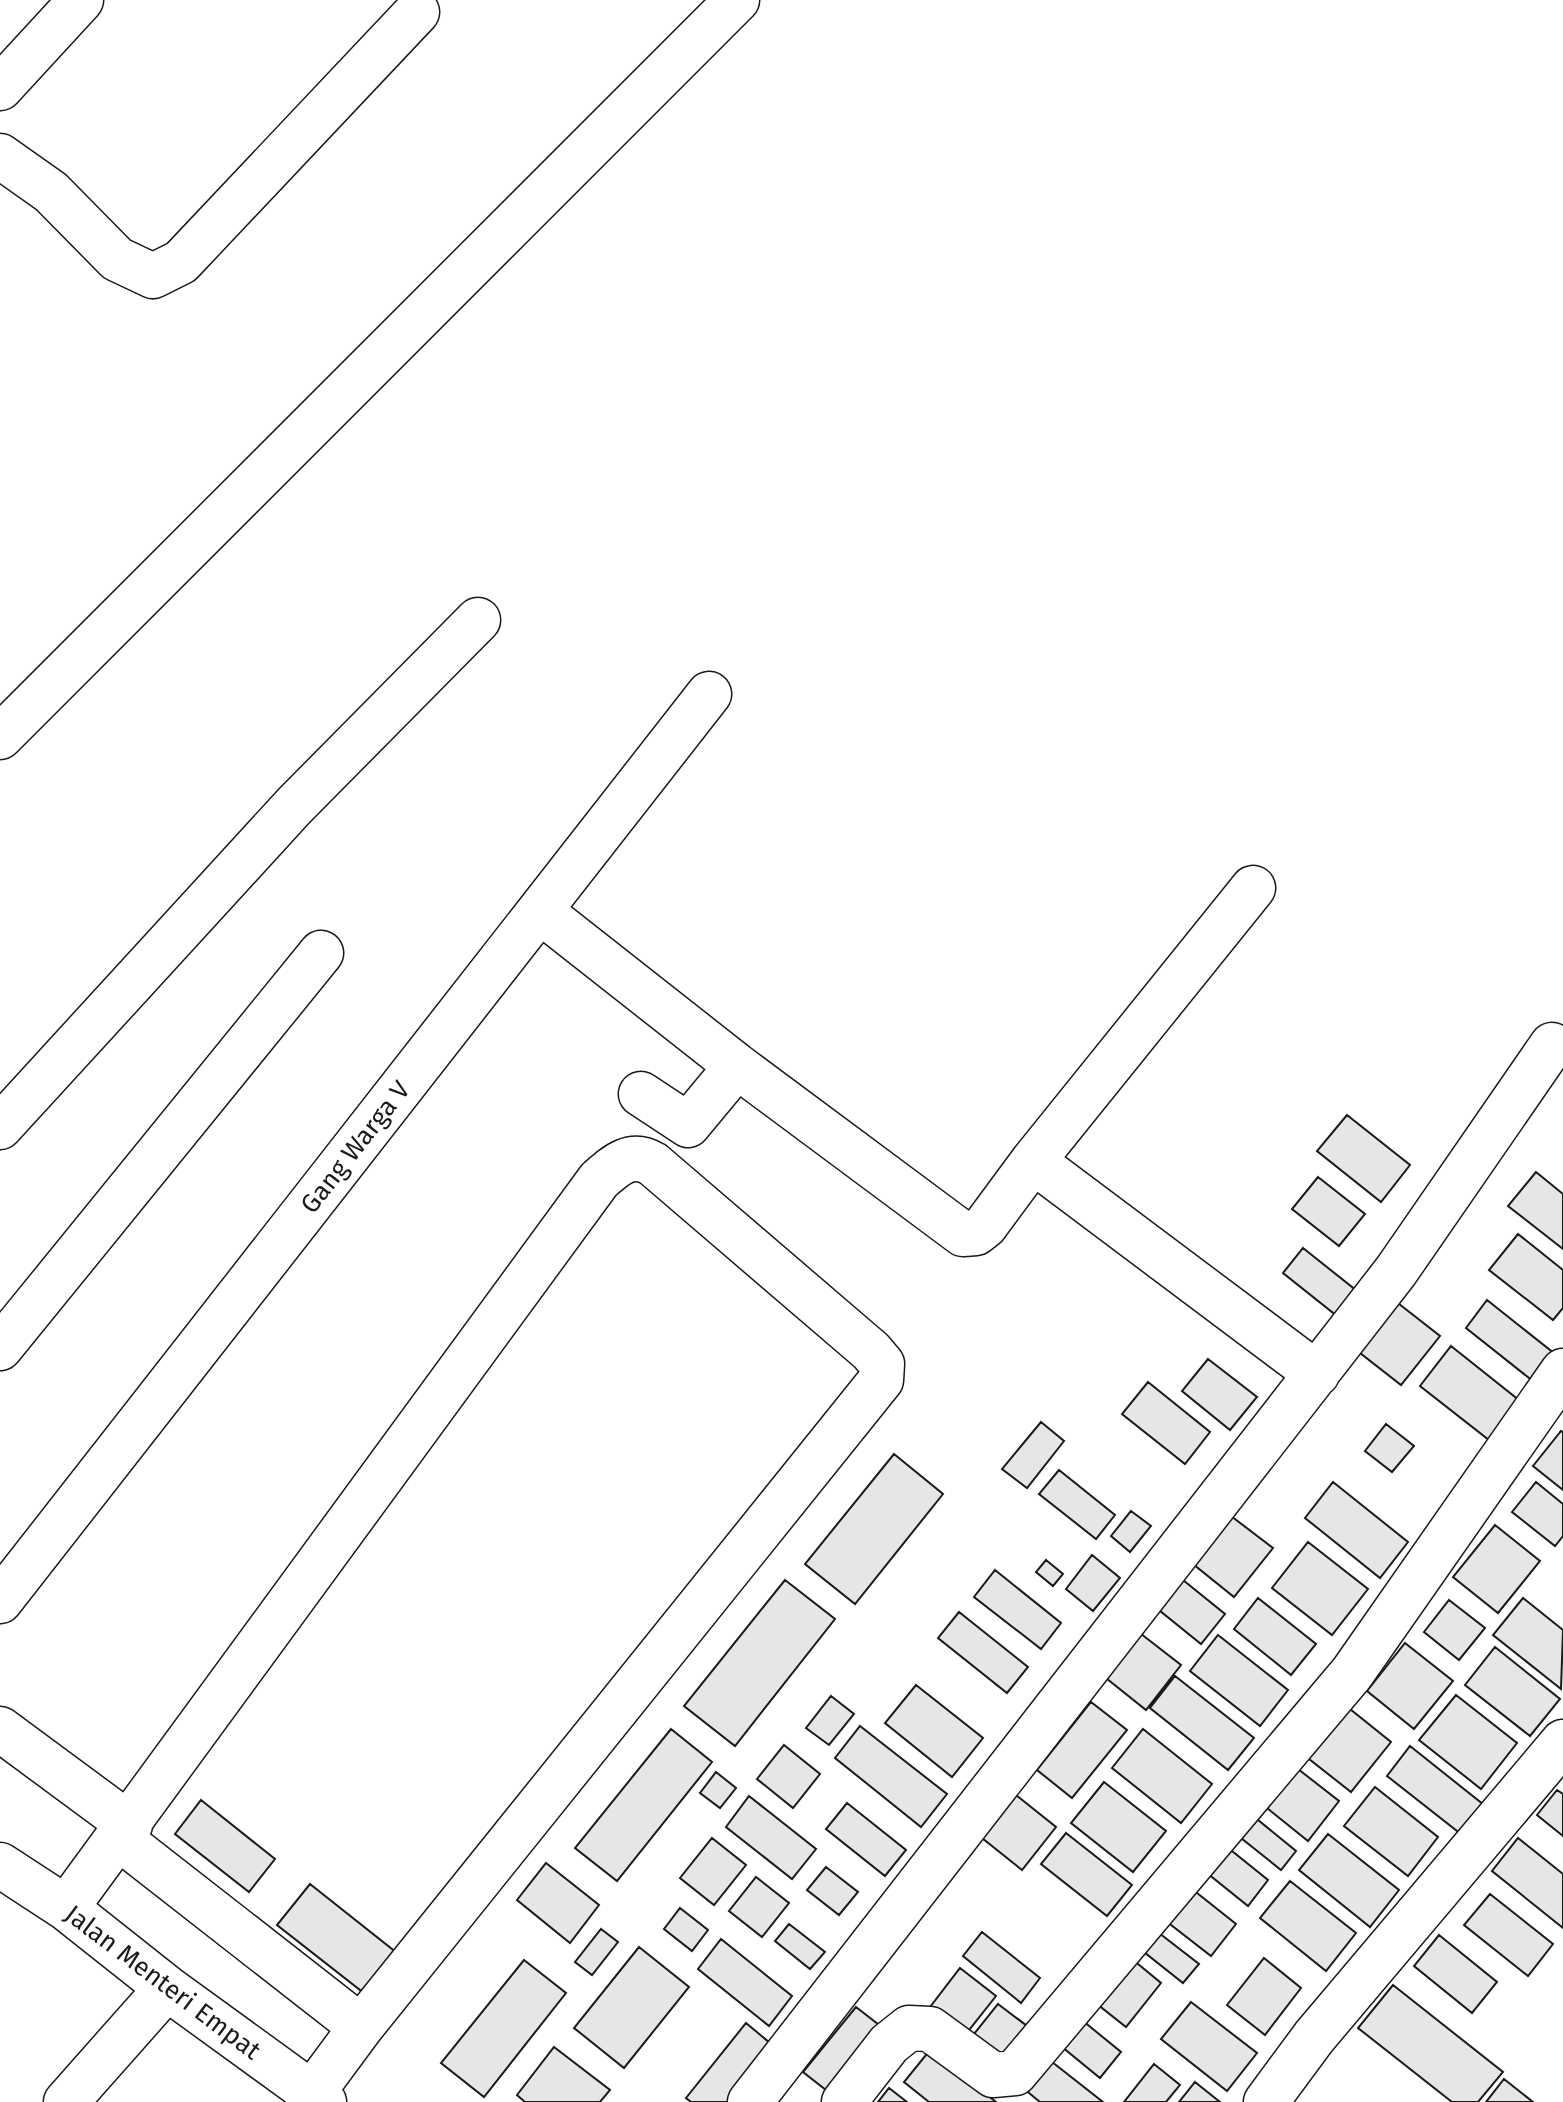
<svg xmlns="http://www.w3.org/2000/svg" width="1563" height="2102" viewBox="0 0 1563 2102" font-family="'Fira Sans',sans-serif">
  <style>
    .building { fill: #e6e6e6; stroke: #1a1a1a; stroke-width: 2 }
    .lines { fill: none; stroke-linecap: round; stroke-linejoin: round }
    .minor-casing { stroke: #1a1a1a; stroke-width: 47 }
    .minor { stroke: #fff; stroke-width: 44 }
    .labels { text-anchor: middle; stroke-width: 6; stroke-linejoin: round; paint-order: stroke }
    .street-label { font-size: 26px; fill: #1a1a1a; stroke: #fff }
  </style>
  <rect width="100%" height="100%" fill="#fff"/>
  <path class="building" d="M1347,1115L1410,1165L1381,1202L1317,1151Z
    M1536,1172L1563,1194V1249L1508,1206Z
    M1318,1177L1365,1214L1339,1246L1292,1209Z
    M1518,1234L1563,1270V1308L1553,1320L1489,1270Z
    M1303,1248L1357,1291L1337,1316L1283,1273Z
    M1394,1300L1440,1336L1401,1385L1355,1349Z
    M1487,1300L1555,1354L1534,1382L1466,1328Z
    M1451,1346L1520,1401L1489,1440L1420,1386Z
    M1208,1359L1257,1397L1230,1430L1182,1391Z
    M1148,1382L1210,1432L1185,1464L1122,1414Z
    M1041,1422L1064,1441L1027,1488L1002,1469Z
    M1386,1424L1414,1446L1392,1472L1365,1451Z
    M1561,1431L1563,1432V1490L1533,1466Z
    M894,1454L943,1494L855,1604L805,1564Z
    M1059,1470L1115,1515L1096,1539L1039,1494Z
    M1333,1482L1408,1542L1380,1578L1305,1518Z
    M1536,1482L1563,1504V1536L1555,1546L1512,1512Z
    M1131,1511L1151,1526L1130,1552L1111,1536Z
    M1231,1516L1273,1548L1234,1597L1193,1564Z
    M1495,1525L1540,1561L1498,1613L1453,1577Z
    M1308,1542L1368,1589L1332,1635L1272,1588Z
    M1092,1555L1120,1578L1093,1611L1066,1589Z
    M1046,1560L1063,1574L1053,1586L1036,1572Z
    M995,1570L1061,1623L1041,1649L974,1597Z
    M1178,1576L1225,1614L1201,1644L1154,1606Z
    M785,1580L835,1619L735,1746L684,1706Z
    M1258,1598L1316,1644L1291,1675L1234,1629Z
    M1523,1598L1563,1630L1561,1689L1493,1635Z
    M1449,1600L1485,1628L1459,1660L1424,1632Z
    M959,1612L1028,1667L1007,1693L938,1638Z
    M1136,1630L1181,1665L1146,1710L1101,1674Z
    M1218,1635L1288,1690L1260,1726L1190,1671Z
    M1405,1643L1453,1681L1414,1729L1367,1691Z
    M1495,1647L1560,1699L1530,1736L1465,1685Z
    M1175,1676L1254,1738L1228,1770L1150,1708Z
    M916,1685L983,1738L952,1777L885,1723Z
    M1456,1695L1517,1743L1481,1789L1419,1740Z
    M831,1696L854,1714L829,1745L806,1728Z
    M1091,1702L1127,1730L1072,1798L1037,1770Z
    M1345,1705L1391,1742L1351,1792L1304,1755Z
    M860,1726L947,1794L921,1827L835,1758Z
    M671,1729L712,1762L617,1881L575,1848Z
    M1143,1729L1212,1784L1181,1823L1112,1768Z
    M784,1745L820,1774L793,1808L757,1779Z
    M1410,1746L1489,1809L1466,1838L1387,1776Z
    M1298,1769L1339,1801L1308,1841L1267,1808Z
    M716,1772L736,1788L720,1808L700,1793Z
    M1104,1782L1166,1831L1133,1872L1071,1823Z
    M1375,1787L1438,1837L1408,1876L1344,1826Z
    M1557,1790L1563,1794V1836L1537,1815Z
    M1011,1791L1056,1827L1022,1870L977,1834Z
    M749,1796L816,1849L792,1879L726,1827Z
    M201,1800L275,1859L249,1892L175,1834Z
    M847,1803L906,1850L885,1876L826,1829Z
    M1252,1815L1296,1851L1281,1870L1236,1834Z
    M1066,1833L1132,1885L1107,1916L1041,1864Z
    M1328,1834L1399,1890L1370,1927L1299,1870Z
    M712,1838L746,1865L714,1905L680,1878Z
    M1518,1838L1563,1874V1928L1492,1871Z
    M1227,1847L1268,1880L1248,1906L1207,1873Z
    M546,1863L599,1905L570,1943L517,1900Z
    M826,1867L858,1892L839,1915L807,1890Z
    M756,1877L789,1903L762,1937L729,1911Z
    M1290,1881L1356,1933L1326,1971L1260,1918Z
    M310,1884L402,1957L369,1997L277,1925Z
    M1192,1889L1236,1924L1211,1956L1166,1921Z
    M1490,1894L1553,1944L1528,1976L1464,1925Z
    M680,1908L708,1930L692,1951L664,1929Z
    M789,1924L825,1952L810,1969L775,1941Z
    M601,1929L618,1942L592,1975L575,1962Z
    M982,1932L1040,1978L1021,2003L963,1956Z
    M1159,1933L1199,1964L1183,1983L1144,1952Z
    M1439,1935L1497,1982L1472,2013L1414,1966Z
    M721,1939L792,1996L769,2026L698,1969Z
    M639,1947L689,1987L624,2068L574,2028Z
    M1264,1958L1301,1988L1265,2035L1227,2005Z
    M1132,1959L1161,1983L1126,2027L1097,2004Z
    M524,1960L566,1993L484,2097L441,2063Z
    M960,1968L996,1996L962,2039L927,2011Z
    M1393,1985L1503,2072L1478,2102H1452L1358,2028Z
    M1191,2002L1257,2053L1227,2091L1161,2039Z
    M998,2004L1035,2032L1003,2073L966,2044Z
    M856,2007L892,2035L840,2101L803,2072Z
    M1077,2016L1121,2052L1100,2078L1056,2042Z
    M746,2023L776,2048L733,2102H691L686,2098Z
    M554,2047L610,2090L600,2102H525L517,2095Z
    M930,2050L996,2102H929L904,2082Z
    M1047,2058L1103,2102H1040L1023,2088Z
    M1154,2064L1180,2085L1166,2102H1124Z
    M1504,2079L1533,2102H1486Z
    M1195,2082L1220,2102H1179Z
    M889,2088L907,2102H878Z"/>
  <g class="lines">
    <g class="minor-casing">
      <path id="minor" d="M0,88L81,0
        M0,156L51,192L117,259L153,276L181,262L417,12
        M0,737L737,0
        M1253,888L1033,1161L1317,1374
        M540,911L737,1066L963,1234L976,1233L985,1226L1033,1161
        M641,1094L688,1125L737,1066
        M0,1127L294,806L478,620
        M0,1348L321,953
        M0,1601L709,694
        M0,1729L130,1825
        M119,1838L361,2027
        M0,1865L66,1908L167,1988L324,2102
        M66,1908L599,1180C616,1165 631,1151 653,1164L871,1351L882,1364L881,1380L361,2027L313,2092
        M66,2102L167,1988
        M750,2102L1396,1271L1552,1045
        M844,2102L889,2044L909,2028L930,2029L993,2075L1015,2073L1352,1673L1563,1371
        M1266,2102L1314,2037L1563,1742"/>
    </g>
    <use href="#minor" class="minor"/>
  </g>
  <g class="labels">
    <g class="street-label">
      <text transform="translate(355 1147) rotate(-52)" y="9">Gang Warga V</text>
      <text transform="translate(163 1982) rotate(37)" y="9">Jalan Menteri Empat</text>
    </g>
  </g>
</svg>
